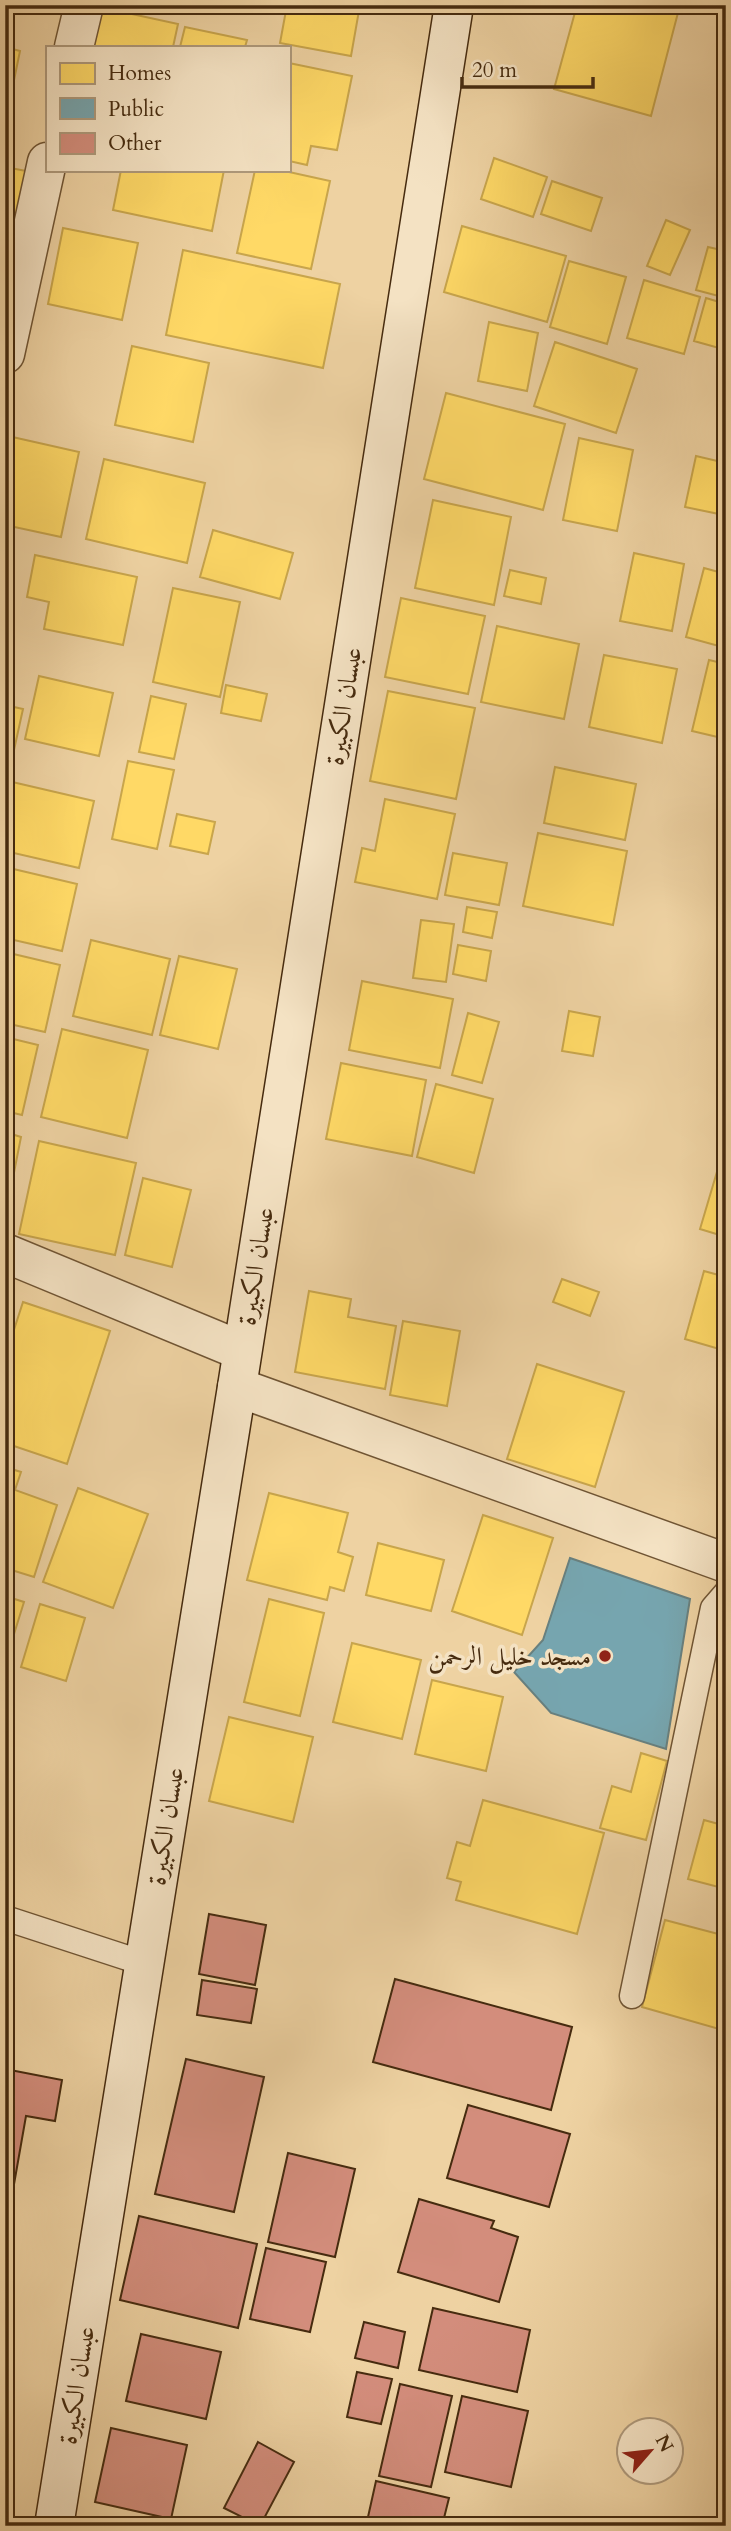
<svg xmlns="http://www.w3.org/2000/svg" width="731" height="2531" viewBox="0 0 731 2531" font-family="Cardo,Amiri,serif">
  <style>
    .homes { fill: #ffd966; stroke: #c8a54c; stroke-width: 2 }
    .public { fill: #76a5af; stroke: #68807f; stroke-width: 2 }
    .building { fill: #d38d7c; stroke: #462b0f; stroke-width: 2 }
    .lines { fill: none; stroke-linecap: round; stroke-linejoin: round }
    .service-casing { stroke: #705534; stroke-width: 27 }
    .minor-casing { stroke: #705534; stroke-width: 41 }
    .secondary-casing { stroke: #462b0f; stroke-width: 41 }
    .service { stroke: #f4e2c3; stroke-width: 24 }
    .minor { stroke: #f4e2c3; stroke-width: 38 }
    .secondary { stroke: #f4e2c3; stroke-width: 38 }
    .poi-dot { fill: #8f2418; stroke: #f4e2c3; stroke-width: 2.5 }
    .labels { text-anchor: middle; stroke-width: 7; stroke-linejoin: round; paint-order: stroke }
    .street-label { font-size: 26px; fill: #462b0f; stroke: #f4e2c3 }
    .poi-label { font-size: 26px; fill: #462b0f; stroke: #f4e2c3; text-anchor: end }
  </style>
  <rect width="100%" height="100%" fill="#eed2a2"/>
  <filter id="stains"><feTurbulence type="fractalNoise" baseFrequency=".00286" numOctaves="4"/><feColorMatrix values="0 0 0 0 .2 0 0 0 0 .09 0 0 0 0 .02 0 0 0 .5 -.17"/></filter>
  <radialGradient id="worn" r=".72"><stop offset=".6" stop-color="#630" stop-opacity="0"/><stop offset="1" stop-color="#630" stop-opacity=".3"/></radialGradient>
  <path class="homes" d="M287,5H360L351,56L280,43Z
    M577,5H680L651,116L554,89Z
    M95,6L178,24L173,47H87Z
    M185,27L247,40L245,47H180Z
    M5,47L20,51L5,124Z
    M289,63L352,76L337,150L311,146L307,165L289,161Z
    M494,158L547,177L533,217L481,199Z
    M5,167L37,173L28,219L5,214Z
    M121,170H224L212,231L113,210Z
    M255,170H280L330,181L311,269L237,253Z
    M552,181L602,198L591,231L541,214Z
    M666,220L690,230L670,275L647,266Z
    M5,223L27,227L5,278Z
    M462,226L566,256L547,322L444,292Z
    M63,228L138,243L122,320L48,304Z
    M708,247L726,251V298L696,290Z
    M183,250L340,284L323,368L166,335Z
    M569,261L626,277L607,344L550,327Z
    M644,280L700,297L684,354L627,338Z
    M706,298L726,304V350L694,341Z
    M489,322L538,333L527,391L478,381Z
    M555,342L637,369L616,433L534,406Z
    M132,346L209,363L193,442L115,425Z
    M446,393L565,424L543,510L424,479Z
    M8,436L79,452L61,537L5,525V450Z
    M579,438L633,450L617,531L563,520Z
    M696,456L726,463V478L719,514L685,507Z
    M104,459L205,483L187,563L86,539Z
    M433,500L511,517L494,605L415,588Z
    M213,530L293,553L280,599L200,577Z
    M634,553L684,564L672,631L620,621Z
    M35,555L137,577L123,645L44,629L49,602L27,597Z
    M704,568L726,574V648L686,637Z
    M510,570L546,578L541,604L504,596Z
    M173,588L240,602L220,697L153,682Z
    M401,598L485,616L468,694L385,677Z
    M497,626L579,644L564,719L481,702Z
    M604,655L677,669L662,743L589,727Z
    M709,660L726,664V739L692,731Z
    M39,676L113,693L99,756L25,739Z
    M226,685L267,694L261,721L221,713Z
    M388,691L475,708L456,799L370,781Z
    M151,696L186,704L174,759L139,752Z
    M5,705L23,709L14,750L5,748Z
    M128,761L174,770L157,849L112,839Z
    M555,767L636,784L625,840L544,823Z
    M8,781L94,801L79,868L5,851V793Z
    M385,799L455,814L437,899L355,882L362,848L375,851Z
    M177,814L215,822L208,854L170,846Z
    M538,833L627,851L613,925L523,906Z
    M453,853L507,863L499,905L445,895Z
    M5,867L77,884L62,951L5,938Z
    M467,907L497,912L492,938L463,932Z
    M421,920L454,924L446,982L413,978Z
    M91,940L170,959L152,1035L73,1016Z
    M458,945L491,951L486,981L453,974Z
    M5,952L60,965L45,1032L5,1023Z
    M179,956L237,969L218,1049L160,1035Z
    M362,981L453,999L440,1068L349,1050Z
    M569,1011L600,1017L593,1056L562,1051Z
    M468,1013L499,1022L482,1083L452,1075Z
    M62,1029L148,1050L127,1138L41,1117Z
    M5,1037L38,1045L22,1115L5,1111Z
    M341,1063L426,1080L412,1156L326,1139Z
    M436,1084L493,1099L474,1173L417,1157Z
    M5,1132L21,1137L9,1198L5,1197Z
    M39,1141L136,1163L115,1255L19,1234Z
    M719,1165L726,1167V1237L700,1229Z
    M143,1178L191,1190L172,1267L125,1255Z
    M704,1271L726,1277V1351L685,1339Z
    M562,1279L599,1292L590,1316L553,1302Z
    M309,1291L351,1299L348,1317L396,1326L385,1389L295,1372Z
    M23,1302L110,1331L67,1464L5,1443V1343L9,1345Z
    M403,1321L460,1331L447,1406L390,1395Z
    M537,1364L624,1392L595,1487L507,1459Z
    M5,1467L21,1472L15,1490L57,1505L34,1577L5,1568Z
    M78,1488L148,1514L113,1608L43,1582Z
    M269,1493L348,1513L338,1552L353,1557L344,1591L330,1587L327,1600L247,1580Z
    M483,1515L553,1538L522,1635L452,1611Z
    M378,1543L444,1560L431,1611L366,1595Z
    M5,1596L24,1602L5,1663Z
    M269,1599L324,1613L300,1716L244,1702Z
    M40,1604L85,1618L66,1681L21,1667Z
    M352,1643L421,1660L402,1739L333,1722Z
    M432,1680L503,1697L486,1771L415,1754Z
    M229,1717L313,1737L293,1822L209,1801Z
    M641,1753L667,1761L646,1840L600,1828L612,1786L631,1792Z
    M483,1800L604,1833L577,1934L456,1900L461,1882L447,1878L457,1842L470,1846Z
    M704,1820L726,1826V1889L688,1879Z
    M665,1920L726,1936V2031L642,2007Z"/>
  <path class="public" d="M570,1558L690,1599L666,1749L551,1713L514,1672L543,1640Z"/>
  <path class="building" d="M209,1914L266,1925L255,1985L199,1974Z
    M395,1979L572,2027L551,2110L373,2062Z
    M202,1980L257,1989L251,2023L197,2015Z
    M186,2059L264,2077L234,2212L155,2194Z
    M5,2069L62,2080L55,2121L26,2116L10,2207H5Z
    M468,2105L570,2134L549,2207L447,2178Z
    M288,2153L355,2169L335,2257L268,2242Z
    M419,2199L494,2221L491,2228L518,2237L499,2302L398,2272Z
    M139,2216L257,2244L238,2328L120,2300Z
    M266,2248L326,2262L310,2332L250,2319Z
    M433,2308L530,2330L517,2392L419,2370Z
    M364,2322L405,2332L398,2368L355,2358Z
    M141,2334L221,2352L206,2419L126,2401Z
    M357,2372L392,2379L381,2424L347,2417Z
    M400,2384L452,2396L431,2487L379,2476Z
    M462,2396L528,2411L511,2487L445,2472Z
    M111,2428L187,2445L171,2519L95,2502Z
    M258,2442L294,2462L260,2526L224,2508Z
    M376,2481L449,2498L442,2526H366Z"/>
  <g class="lines">
    <g class="service-casing">
      <path id="service" d="M5,1918L143,1963
        M632,1996L713,1608L726,1593"/>
    </g>
    <g class="minor-casing">
      <path id="minor" d="M74,47L84,5
        M5,354L47,162
        M5,1253L242,1351
        M237,1387L726,1563"/>
    </g>
    <g class="secondary-casing">
      <path id="secondary" d="M54,2526L237,1387L454,5"/>
    </g>
    <use href="#service" class="service"/>
    <use href="#minor" class="minor"/>
    <use href="#secondary" class="secondary"/>
  </g>
  <circle class="poi-dot" cx="605" cy="1656" r="7"/>
  <g class="labels">
    <g class="street-label">
      <text transform="translate(343 706) rotate(-81)" y="9">عبسان الكبيرة</text>
      <text transform="translate(255 1266) rotate(-81)" y="9">عبسان الكبيرة</text>
      <text transform="translate(165 1826) rotate(-81)" y="9">عبسان الكبيرة</text>
      <text transform="translate(76 2385) rotate(-81)" y="9">عبسان الكبيرة</text>
    </g>
    <g class="poi-label">
      <text x="591" y="1665">مسجد خليل الرحمن</text>
    </g>
  </g>
  <rect width="731" height="2531" fill="none" stroke="#eed2a2" stroke-width="28"/>
  <rect x="7" y="7" width="717" height="2517" fill="none" stroke="#462b0f" stroke-width="3.5"/>
  <rect x="14" y="14" width="703" height="2503" fill="none" stroke="#462b0f" stroke-width="2"/>
  <rect x="46" y="46" width="245" height="126" fill="#f4e2c3" stroke="#ae997b" stroke-width="2"/>
  <rect x="60" y="63" width="35" height="21" fill="#ffd966" stroke="#ae997b" stroke-width="2"/>
  <text x="108" y="80" font-size="21" fill="#462b0f">Homes</text>
  <rect x="60" y="98" width="35" height="21" fill="#76a5af" stroke="#ae997b" stroke-width="2"/>
  <text x="108" y="116" font-size="21" fill="#462b0f">Public</text>
  <rect x="60" y="133" width="35" height="21" fill="#d38d7c" stroke="#ae997b" stroke-width="2"/>
  <text x="108" y="150" font-size="21" fill="#462b0f">Other</text>
  <g transform="translate(650 2451) rotate(62)"><circle r="33" fill="#f4e2c3" stroke="#ae997b" stroke-width="2"/>
  <path d="M0-5L12 26L0 18L-12 26Z" fill="#8f2418"/>
  <text y="-10" font-size="19" font-weight="bold" text-anchor="middle" fill="#462b0f">N</text>
  </g>
  <path d="M462 77v10h131v-10" fill="none" stroke="#462b0f" stroke-width="3.5"/>
  <text x="472" y="77" font-size="21" fill="#462b0f" stroke="#f4e2c3" stroke-width="5" paint-order="stroke">20 m</text>
  <rect width="100%" height="100%" filter="url(#stains)"/>
  <rect width="100%" height="100%" fill="url(#worn)"/>
</svg>
